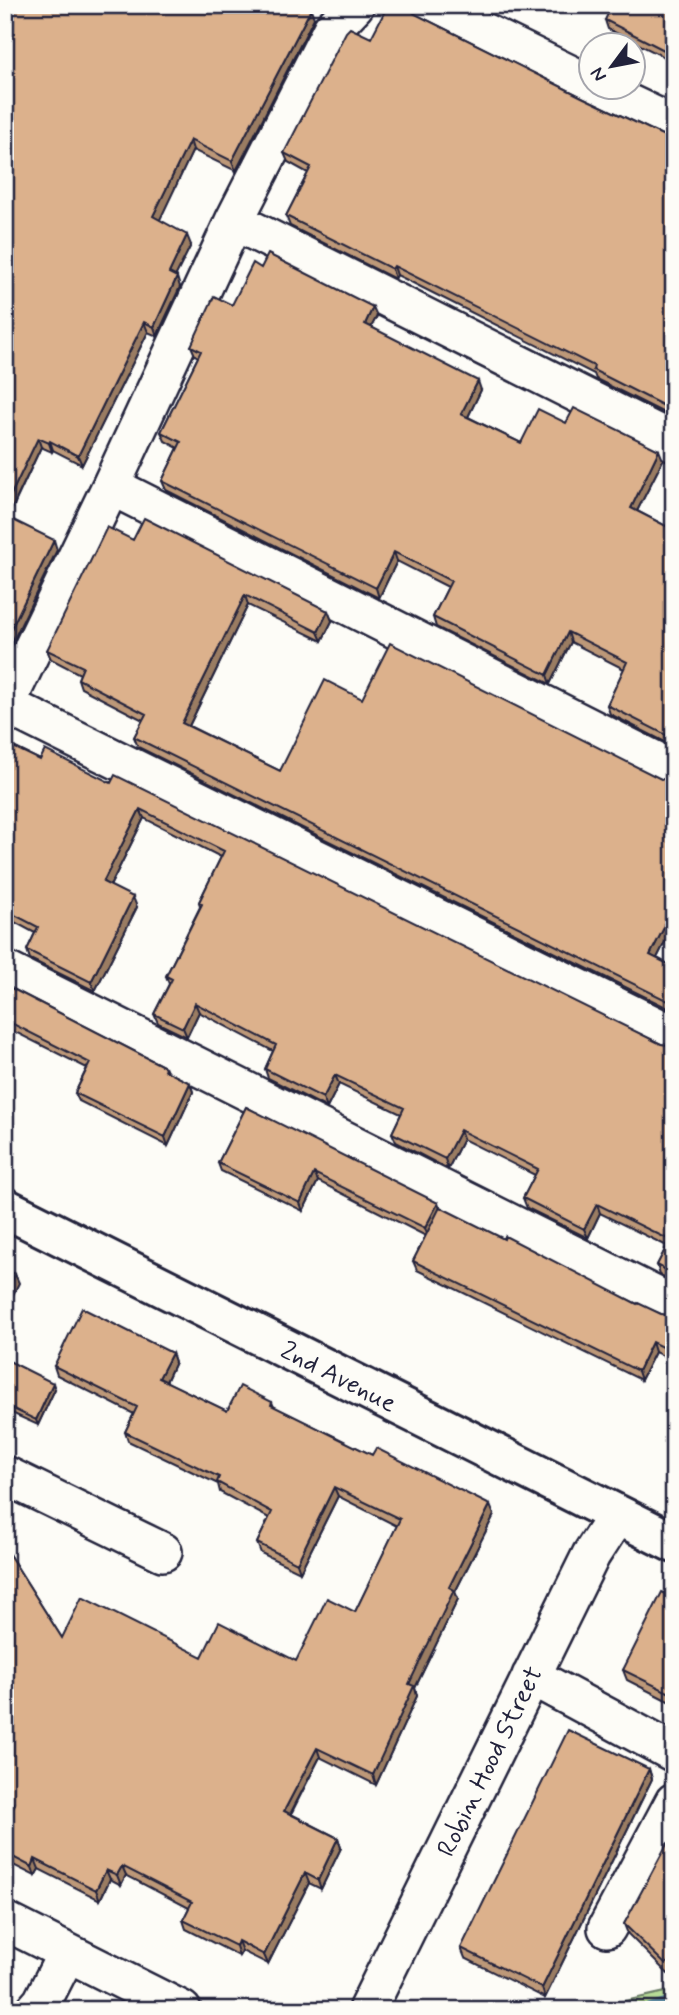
<svg xmlns="http://www.w3.org/2000/svg" width="679" height="2015" viewBox="0 0 679 2015" font-family="Mynerve,sans-serif">
  <style>
    .green { fill: #b7db96; stroke: #6c7e68; stroke-width: 2 }
    .lines { fill: none; stroke-linecap: round; stroke-linejoin: round }
    .stream { stroke: #6290a6; stroke-width: 12 }
    .street-casing { stroke: #22223b; stroke-width: 42 }
    .secondary-casing { stroke: #22223b; stroke-width: 44 }
    .street { stroke: #fdfcf7; stroke-width: 37 }
    .secondary { stroke: #fdfcf7; stroke-width: 38 }
    .wall { fill: #bd9878; stroke: #22223b; stroke-width: 2 }
    .shaded-wall { fill: #9a7c62; stroke: #22223b; stroke-width: 2 }
    .building { fill: #dcb18c; stroke: #22223b; stroke-width: 2 }
    .labels { text-anchor: middle; stroke-width: 6; stroke-linejoin: round; paint-order: stroke }
    .street-label { font-size: 26px; fill: #22223b; stroke: #fdfcf7 }
  </style>
  <rect width="100%" height="100%" fill="#fdfcf7"/>
  <filter id="ink" filterUnits="userSpaceOnUse"><feTurbulence type="fractalNoise" baseFrequency=".0143" numOctaves="2"/><feDisplacementMap in="SourceGraphic" scale="14" xChannelSelector="R" yChannelSelector="G"/><feConvolveMatrix kernelMatrix="1 2 1 2 8 2 1 2 1" color-interpolation-filters="sRGB"/></filter>
  <g filter="url(#ink)">
    <path class="green" d="M674,1990V2010H585Z"/>
    <g class="lines">
      <path class="stream" d="M648,2010L674,2001"/>
      <g class="street-casing">
        <path id="street" d="M428,5L592,85
          M596,88L674,125
          M234,221L674,442
          M111,486L674,770
          M6,705L674,1035
          M5,706L111,486L234,221L332,29L355,5
          M5,970L674,1305
          M5,1475L163,1552
          M531,1676L674,1753
          M5,1921L182,2010
          M607,1928L674,1802
          M35,2010L42,2002L67,1953
          M367,2010L591,1555L617,1515"/>
      </g>
      <g class="secondary-casing">
        <path id="secondary" d="M5,1208L674,1543"/>
      </g>
      <use href="#street" class="street"/>
      <use href="#secondary" class="secondary"/>
    </g>
    <path class="wall" d="M5,5L314,18L236,171L193,150L159,220L191,245L175,276L180,287L157,336L148,332L82,465L53,450L52,452L41,447L8,518L57,550L13,641L9,639L5,647Z
      M674,5V62L608,29L605,20Z
      M408,8L415,14L584,98L662,135L674,137V418L596,379L594,374L405,279L397,275L395,279L290,226L286,216L308,173L288,162L284,153L371,38Z
      M261,268L377,316L371,327L481,390L468,417L521,443L566,423L663,460L637,511L674,530V740L671,745L610,714L607,705L624,669L571,642L550,684L436,627L433,617L448,587L397,561L379,598L166,490L162,481L178,448L165,441L161,432L198,357L195,355L191,346L232,305Z
      M133,540L328,611L332,621L322,641L248,605L189,726L280,771L362,699L661,779L674,781V924L657,958L674,967V1011L138,747L134,737L143,720L81,688L78,679L80,674L51,659L47,650Z
      M5,743L40,760L111,783L661,1044L674,1046V1281L660,1275L657,1265L667,1246L600,1213L588,1238L527,1208L523,1198L535,1175L463,1139L448,1169L396,1142L392,1133L401,1114L339,1084L327,1108L268,1078L265,1069L273,1051L199,1012L187,1037L158,1023L154,1014L169,984L166,976L200,907L199,902L221,857L144,818L110,886L137,907L95,991L30,959L27,950L35,933L5,917Z
      M5,985L165,1067L167,1072L190,1083L193,1092L168,1146L79,1101L75,1093L87,1068L5,1027Z
      M246,1107L439,1208L637,1304L661,1314L674,1316V1361L655,1352L641,1380L417,1270L413,1261L426,1236L318,1181L303,1211L221,1171L218,1163Z
      M172,1353L175,1362L166,1382L227,1411L272,1402L274,1407L494,1515L455,1592L458,1599L415,1688L417,1696L376,1785L320,1757L291,1814L338,1838L341,1848L321,1889L309,1883L268,1964L242,1951L239,1956L186,1929L183,1920L189,1908L126,1875L121,1885L110,1879L100,1900L39,1869L35,1876L5,1861V1822L12,1810L5,1807V1548L62,1638L202,1657L296,1661L355,1612L397,1526L338,1496L300,1572L261,1553L257,1543L269,1518L220,1492L218,1484L128,1441L125,1432L134,1414L57,1375L54,1366Z
      M5,1359L55,1389L38,1425L5,1410Z
      M674,1598V1704L627,1680L623,1670Z
      M649,1769L652,1779L545,1998L465,1958L461,1948Z
      M674,1839V1971L668,1974L628,1934L624,1924Z"/>
    <path class="shaded-wall" d="M311,9L314,18L236,171L232,161Z
      M190,140L193,150L157,226L153,216Z
      M187,235L191,245L172,283L169,273Z
      M394,266L397,275L395,279L392,269Z
      M177,277L180,287L157,336L154,327Z
      M373,307L377,316L368,333L365,324Z
      M144,322L148,332L82,465L78,456Z
      M478,381L481,390L465,423L461,414Z
      M38,438L41,447L5,523V507Z
      M50,441L53,450L52,452L49,443Z
      M659,450L663,460L634,517L631,508Z
      M54,540L57,550L13,641L10,631Z
      M394,552L397,561L379,598L376,588Z
      M245,595L248,605L186,732L182,723Z
      M328,611L332,621L322,641L318,632Z
      M6,630L9,639L5,647V631Z
      M568,632L571,642L550,684L547,675Z
      M674,723V740L671,745L668,736Z
      M140,809L144,818L107,892L103,882Z
      M133,897L137,907L95,991L91,982Z
      M674,908V924L654,964L650,955Z
      M195,1003L199,1012L187,1037L183,1028Z
      M335,1075L339,1084L327,1108L323,1098Z
      M190,1083L193,1092L168,1146L165,1137Z
      M460,1130L463,1139L448,1169L445,1159Z
      M314,1173L318,1181L303,1211L300,1203Z
      M438,1203L441,1212L428,1237L425,1228Z
      M597,1204L600,1213L588,1238L584,1229Z
      M15,1274L19,1283L5,1311V1295Z
      M652,1342L655,1352L641,1380L638,1371Z
      M172,1353L175,1362L163,1388L159,1378Z
      M53,1383L55,1389L38,1425L36,1420Z
      M334,1487L338,1496L300,1572L297,1563Z
      M490,1505L494,1515L455,1592L458,1599L415,1688L417,1696L376,1785L373,1775L409,1684L449,1587Z
      M317,1748L320,1757L287,1820L284,1811Z
      M649,1769L652,1779L545,1998L542,1988Z
      M338,1838L341,1848L321,1889L318,1880Z
      M35,1859L39,1869L35,1876L32,1867Z
      M122,1866L126,1875L121,1885L117,1875Z
      M106,1870L110,1879L100,1900L96,1890Z
      M305,1873L309,1883L268,1964L264,1955Z
      M238,1941L242,1951L239,1956L236,1946Z"/>
    <path class="building" d="M5,5H304L311,9L232,161L190,140L153,216L187,235L169,273L177,277L154,327L144,322L78,456L50,441L49,443L38,438L5,507Z
      M388,5H407L408,8L415,14L584,98L662,135L674,137V411L593,370L594,366L394,266L392,269L286,216L311,167L284,153L346,32L350,28L371,38Z
      M612,5H674V55L605,20Z
      M268,254L373,307L365,324L478,381L461,414L521,443L538,409L566,423L574,408L659,450L631,508L674,530V723L668,736L607,705L627,662L568,632L547,675L433,617L451,581L394,552L376,588L162,481L181,442L161,432L201,351L191,346L214,296L232,305L253,263L261,268Z
      M5,516L54,540L10,631L6,630L5,631Z
      M144,518L328,611L318,632L245,595L182,723L280,771L325,680L362,699L390,643L661,779L674,781V908L650,955L674,967V1004L134,737L146,714L78,679L83,667L47,650L107,527L133,540Z
      M5,743L40,760L45,750L111,783L115,775L661,1044L674,1046V1274L657,1265L670,1240L597,1204L584,1229L523,1198L538,1169L460,1130L445,1159L392,1133L404,1108L335,1075L323,1098L265,1069L276,1045L195,1003L183,1028L154,1014L172,979L166,976L202,904L199,902L224,851L140,809L103,882L133,897L91,982L27,950L38,927L5,910Z
      M5,985L165,1067L164,1070L190,1083L165,1137L75,1093L90,1063L5,1020Z
      M246,1107L438,1203L425,1228L314,1173L300,1203L218,1163Z
      M440,1207L504,1239L505,1236L637,1304L638,1303L661,1314L674,1316V1353L652,1342L638,1371L413,1261Z
      M5,1269L15,1274L5,1295Z
      M82,1308L172,1353L159,1378L227,1411L240,1386L272,1402L271,1405L372,1455L376,1448L490,1505L449,1587L454,1590L409,1684L414,1686L373,1775L317,1748L284,1811L338,1838L318,1880L305,1873L264,1955L238,1941L236,1946L183,1920L192,1902L122,1866L117,1875L106,1870L96,1890L35,1859L32,1867L5,1853V1822L15,1804L5,1799V1548L62,1638L82,1597L202,1657L219,1622L296,1661L327,1598L355,1612L400,1519L334,1487L297,1563L257,1543L272,1512L217,1482L219,1477L125,1432L137,1407L54,1366Z
      M5,1359L53,1383L36,1420L5,1405Z
      M662,1592L674,1598V1695L623,1670Z
      M568,1730L649,1769L542,1988L461,1948Z
      M674,1839V1959L665,1964L624,1924L667,1844Z"/>
  </g>
  <g class="labels">
    <g class="street-label">
      <text transform="translate(339 1376) rotate(27)" y="9">2nd Avenue</text>
      <text transform="translate(489 1761) rotate(-64)" y="9">Robin Hood Street</text>
    </g>
  </g>
  <rect width="679" height="2015" fill="none" stroke="#fdfcf7" stroke-width="28"/>
  <rect x="14" y="14" width="651" height="1987" fill="none" stroke="#22223b" stroke-width="2.5" filter="url(#ink)"/>
  <g transform="translate(612 66) rotate(238)"><circle r="33" fill="#fdfcf7" stroke="#a5a5ac" stroke-width="2"/>
  <path d="M0-5L12 26L0 18L-12 26Z" fill="#22223b"/>
  <text y="-10" font-size="19" font-weight="bold" text-anchor="middle" fill="#22223b">N</text>
  </g>
</svg>
